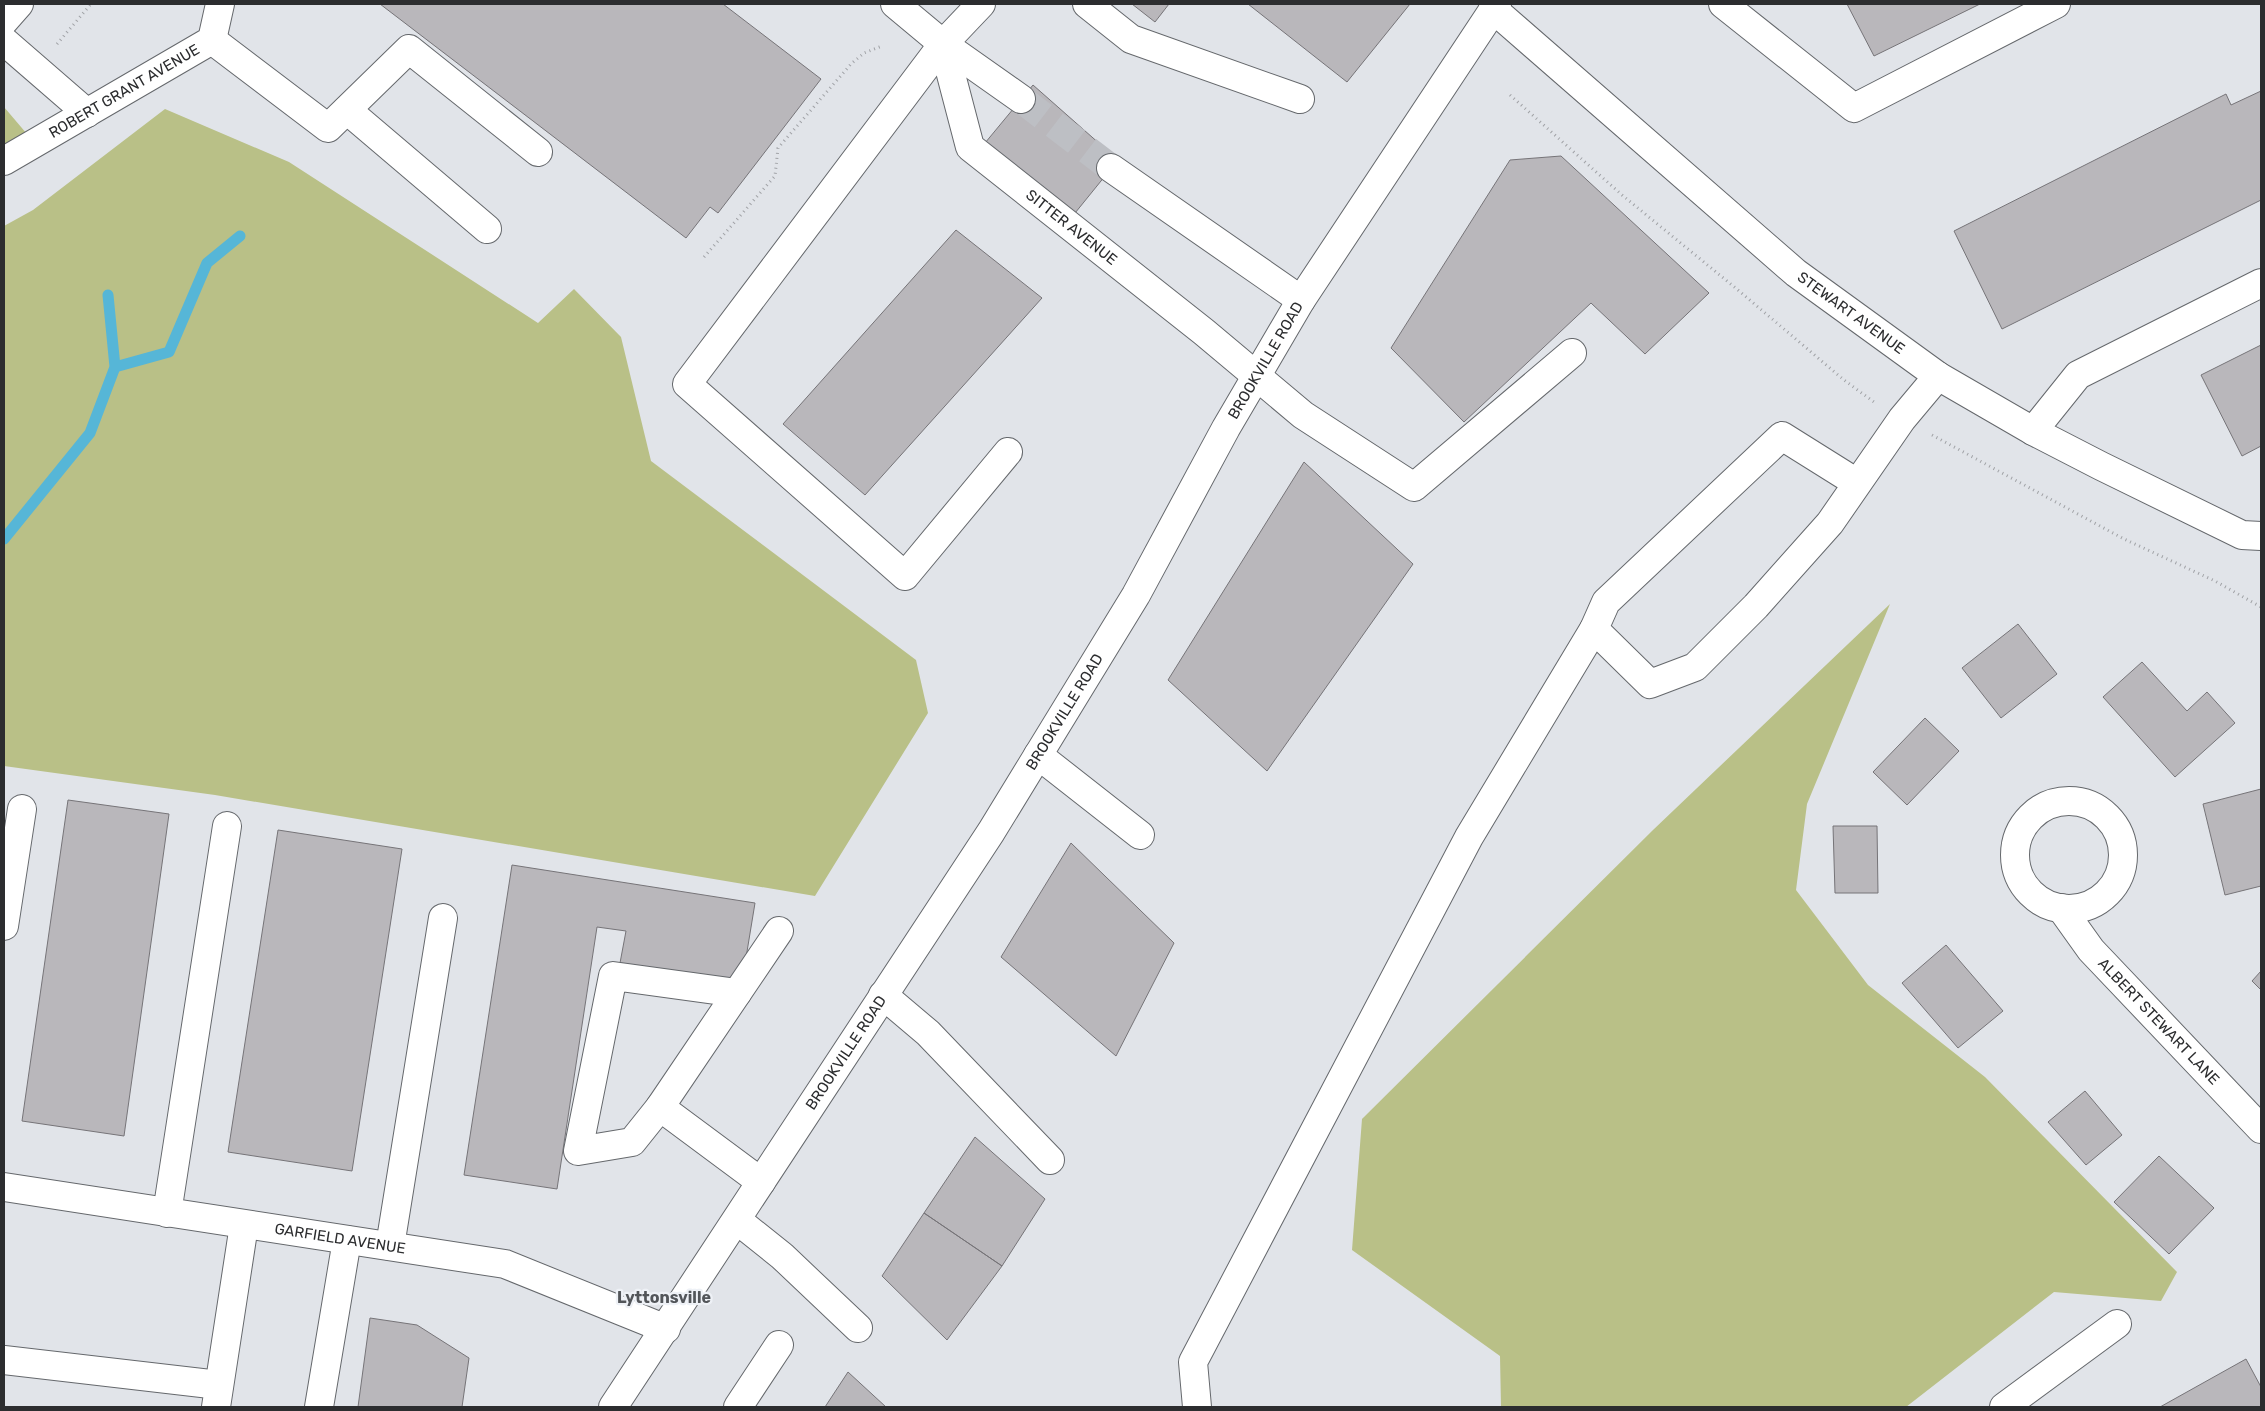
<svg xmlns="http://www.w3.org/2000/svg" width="2265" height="1411" viewBox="0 0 2265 1411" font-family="Rubik,sans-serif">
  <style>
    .green { fill: #b9c087 }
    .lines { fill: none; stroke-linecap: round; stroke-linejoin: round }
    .stream { stroke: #56b6d7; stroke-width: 11 }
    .building { fill: #b9b7bb; stroke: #767478 }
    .minor-tunnel { stroke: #bdbfc4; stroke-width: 28; stroke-dasharray: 28 14; stroke-linecap: butt }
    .minor-casing { stroke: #65686c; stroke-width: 30 }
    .path { stroke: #a0a2a6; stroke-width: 3; stroke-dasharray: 1 4; stroke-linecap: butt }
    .minor { stroke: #fff; stroke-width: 28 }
    .labels { text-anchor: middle; stroke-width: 4.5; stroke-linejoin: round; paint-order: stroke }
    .street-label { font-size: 15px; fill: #2c2d2f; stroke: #eef1f6 }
    .neighbourhood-label { font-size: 16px; font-weight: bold; fill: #525559; stroke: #eef1f6 }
  </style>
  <rect width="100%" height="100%" fill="#e1e4e9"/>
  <path class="green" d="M4,107L27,134L4,149Z
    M165,109L289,162L538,323L574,289L621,337L651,461L916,660L928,713L815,896L215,795L4,766V226L33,210Z
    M1890,604L1807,804L1796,890L1868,985L1985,1077L2177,1272L2161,1301L2054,1292L1906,1407H1501L1500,1356L1352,1250L1362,1119L1653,830Z"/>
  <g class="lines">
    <path class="stream" d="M115,367L169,352L207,263L240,236
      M4,539L90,433L115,367L108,295"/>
  </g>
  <path class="building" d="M380,4H723L821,79L718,213L710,207L686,238Z
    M1132,4H1169L1155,22Z
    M1248,4H1410L1347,82Z
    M1847,4H1980L1874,56Z
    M1033,85L1118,160L1071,218L985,143Z
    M2261,91V200L2002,329L1954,231L2226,94L2231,105Z
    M1561,156L1709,293L1645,354L1591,303L1464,422L1391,348L1510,160Z
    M956,230L1042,298L865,495L783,424Z
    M2261,345V446L2242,456L2201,375Z
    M1304,462L1413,564L1267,771L1168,680Z
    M2018,624L2057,674L2001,718L1962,668Z
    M2142,662L2187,711L2207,692L2235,723L2175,777L2103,697Z
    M1925,718L1959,751L1907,805L1873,772Z
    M2261,789V886L2225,895L2203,804Z
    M68,800L169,814L124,1136L22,1121Z
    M1833,826H1877L1878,893H1835Z
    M278,830L402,849L352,1171L228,1152Z
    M1071,843L1174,943L1116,1056L1001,957Z
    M512,865L755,903L742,982L620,963L626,931L597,927L557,1189L464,1175Z
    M1946,945L2003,1011L1958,1048L1902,983Z
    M2261,971V990L2252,981Z
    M2085,1091L2122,1135L2086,1165L2048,1122Z
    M975,1137L1045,1199L1002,1266L924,1213Z
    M2159,1156L2214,1208L2169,1254L2114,1202Z
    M924,1213L1002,1266L947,1340L882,1276Z
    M370,1318L417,1325L469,1358L462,1407H358Z
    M2246,1359L2261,1387V1407H2160Z
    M848,1372L886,1407H825Z"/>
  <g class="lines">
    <path class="minor-tunnel" d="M1021,99L1111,168"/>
    <g class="minor-casing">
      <g id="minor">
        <path d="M895,4L943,44L1021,99"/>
        <path d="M981,4L943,44L687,384L905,576L1008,452"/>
        <path d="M1087,4L1131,39L1300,99"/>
        <path d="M1723,4L1854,108L2056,4"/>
        <path id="s1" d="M1493,9L1796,273L1938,376L2033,431L2101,466L2242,535L2261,536"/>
        <path d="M4,21L19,4"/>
        <path d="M212,40L328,128L409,49L538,152"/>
        <path d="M4,41L87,113"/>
        <path id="s2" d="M943,44L970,147L1204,332L1303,415L1414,487L1572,353"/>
        <path d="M347,110L487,229"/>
        <path id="s3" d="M4,161L212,40L220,4"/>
        <path d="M1111,168L1301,300"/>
        <path d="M2033,431L2078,375L2261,283"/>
        <path d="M1857,483L1782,436L1606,602L1594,629L1650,684L1695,667L1756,606L1830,523L1902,419L1938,376"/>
        <path d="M1038,755L1140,835"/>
        <circle cx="2069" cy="855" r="54"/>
        <path id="s4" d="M2061,908L2091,950L2261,1129"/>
        <path d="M4,926L22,809"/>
        <path d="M883,995L928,1033L1050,1160"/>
        <path d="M660,1107L632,1142L578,1151L613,976L737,993"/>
        <path d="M761,1182L660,1107L779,931"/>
        <path id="s5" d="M4,1187L505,1264L666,1329"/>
        <path d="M167,1213L227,826"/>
        <path d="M737,1220L782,1256L858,1328"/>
        <path d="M390,1246L443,918"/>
        <path d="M4,1360L219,1385"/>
        <path d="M216,1407L244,1225"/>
        <path d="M319,1407L347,1240"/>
        <path id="s6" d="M613,1407L991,832L1136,595L1226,428L1301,300L1497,4"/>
        <path d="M738,1407L779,1345"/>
        <path d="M1197,1407L1193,1362L1469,837L1594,629"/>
        <path d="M2004,1407L2117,1324"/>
      </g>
    </g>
    <path class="path" d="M57,44L91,4
      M1510,95L1622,195L1738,290L1844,380L1874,402
      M704,257L775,176L778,148L851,64L864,53L882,46
      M1932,435L2124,539L2215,581L2261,607"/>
    <use href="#minor" class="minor"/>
  </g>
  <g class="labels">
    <g class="street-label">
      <text dy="5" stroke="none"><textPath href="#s3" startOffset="139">ROBERT GRANT AVENUE</textPath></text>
      <text dy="5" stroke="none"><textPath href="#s2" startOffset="236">SITTER AVENUE</textPath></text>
      <text dy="5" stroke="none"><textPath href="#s1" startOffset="470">STEWART AVENUE</textPath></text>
      <text dy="5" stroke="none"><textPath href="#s6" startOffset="1234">BROOKVILLE ROAD</textPath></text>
      <text dy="5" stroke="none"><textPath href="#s6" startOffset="829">BROOKVILLE ROAD</textPath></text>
      <text dy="5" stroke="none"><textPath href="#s4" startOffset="150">ALBERT STEWART LANE</textPath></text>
      <text dy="5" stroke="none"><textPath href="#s6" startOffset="424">BROOKVILLE ROAD</textPath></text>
      <text dy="5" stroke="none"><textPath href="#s5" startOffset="340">GARFIELD AVENUE</textPath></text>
    </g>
    <g class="neighbourhood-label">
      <text x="664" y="1303">Lyttonsville</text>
    </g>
  </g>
  <rect width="2265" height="1411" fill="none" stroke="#2c2d2f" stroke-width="10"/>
</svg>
